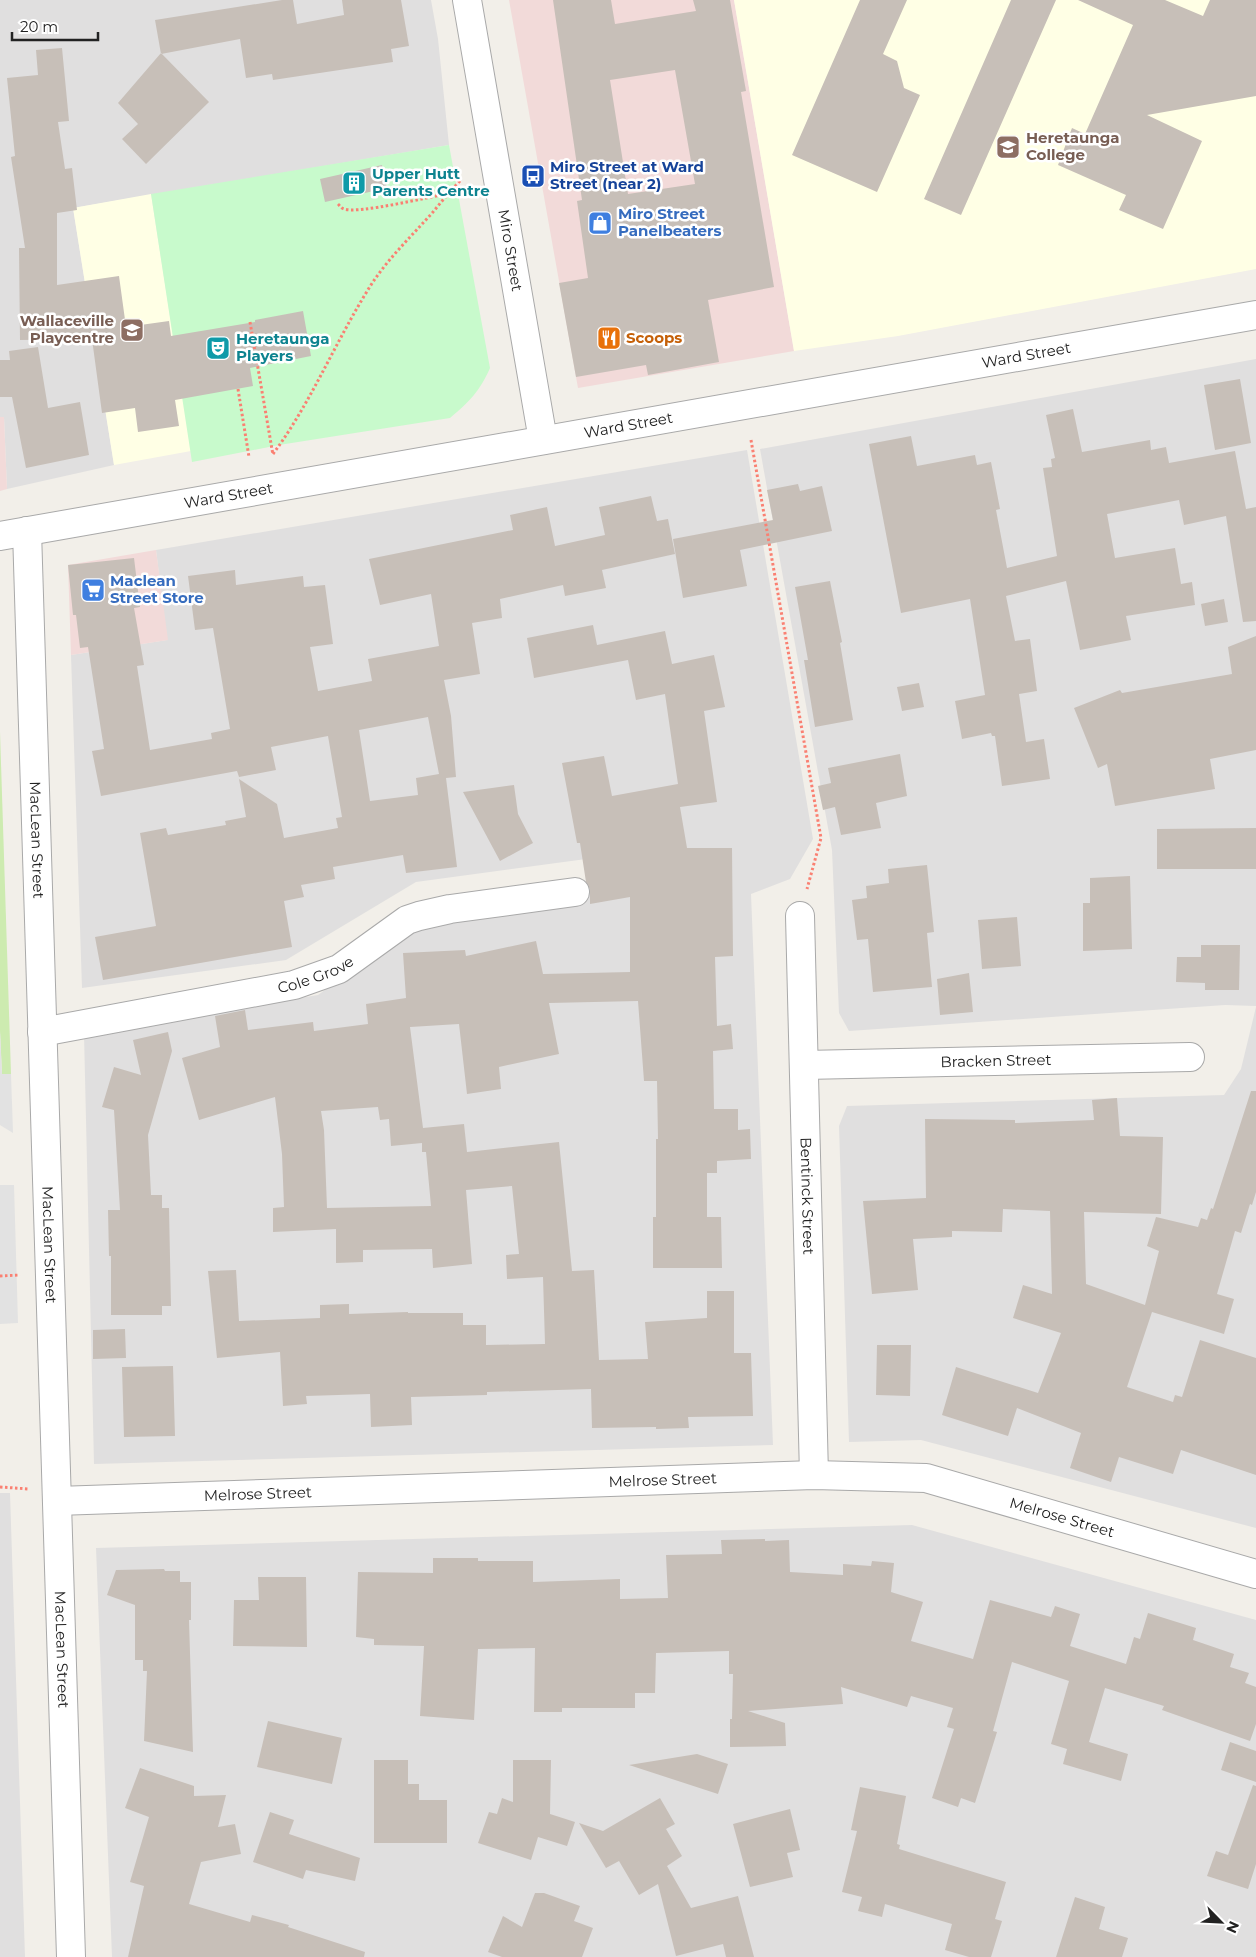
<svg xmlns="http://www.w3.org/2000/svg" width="1256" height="1957" viewBox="0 0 1256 1957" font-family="Montserrat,sans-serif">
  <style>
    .residential { fill: #e0dfdf }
    .commercial { fill: #f2dad9 }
    .education { fill: #ffffe5 }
    .grass { fill: #cdebb0 }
    .park { fill: #c8facc }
    .parking { fill: #e2e2e2 }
    .building { fill: #c7bfb8; fill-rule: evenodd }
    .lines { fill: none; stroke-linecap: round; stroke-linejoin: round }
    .minor-casing { stroke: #a9a9a9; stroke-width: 30 }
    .path { stroke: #fa8072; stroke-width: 3; stroke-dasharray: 2.5 2.5; stroke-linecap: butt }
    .minor { stroke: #fff; stroke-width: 28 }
    .labels { text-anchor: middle; stroke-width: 5; stroke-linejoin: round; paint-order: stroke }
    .education-label { font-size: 15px; font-weight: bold; fill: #785e54; stroke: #fff; text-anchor: start }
    .transit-label { font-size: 15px; font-weight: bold; fill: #164399; stroke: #fff; text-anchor: start }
    .culture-label { font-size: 15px; font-weight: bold; fill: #0d838f; stroke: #fff; text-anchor: start }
    .shop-label { font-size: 15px; font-weight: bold; fill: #366cbe; stroke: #fff; text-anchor: start }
    .street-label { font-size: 15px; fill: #222; stroke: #fff }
    .food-label { font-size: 15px; font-weight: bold; fill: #c56008; stroke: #fff; text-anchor: start }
  </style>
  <rect width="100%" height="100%" fill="#f2efe9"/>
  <path class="residential" d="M0,0H431L438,39L449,145L73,208L114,465L7,489L4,417H0Z
    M1256,359V1006L1225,1005L849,1031L839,1013L832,850L760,449Z
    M747,450L813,839L790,879L751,894L773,1445L94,1464L84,1034L318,995L427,916L589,894L586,859L416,882L286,960L82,988L71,655L167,640L156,550Z
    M1256,1007V1528L921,1440L849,1442L839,1126L847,1106L1224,1095L1241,1069Z
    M0,1493H10L25,1957H0Z
    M912,1525L1256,1620V1957H112L96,1548Z"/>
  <path class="commercial" d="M509,0H734L794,351L578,388Z
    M0,417H4L7,489L0,491Z
    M156,550L168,640L71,655L68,565Z"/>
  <path class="education" d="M734,0H1256V269L898,336L794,351Z
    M151,194L191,451L114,465L73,208Z"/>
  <path class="grass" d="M0,732L11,1074L2,1075L0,1031Z"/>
  <path class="park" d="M449,145L490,368C480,391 469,402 450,418L279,445L192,462L151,194Z"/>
  <path class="parking" d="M0,1031L2,1074H11L13,1133L0,1125Z
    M0,1185H14L18,1323L0,1324Z"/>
  <path class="building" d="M282,0H293L297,24L344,15L342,0H401L409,46L391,49L393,62L273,80L272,74L246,78L240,39L161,54L155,20Z
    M553,0H611L615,24L696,11L693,0H730L746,91L741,92L774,287L708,300L719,362L648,375L646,365L576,377L559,283L588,278L577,201L582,200ZM675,70L695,184L628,194L610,80Z
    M860,0H907L883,54L897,61L904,88L920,95L877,192L792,155Z
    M1011,0H1056L961,215L924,199Z
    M1078,0H1165L1203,16L1210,0H1256V96L1147,115L1202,141L1163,229L1119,210L1126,195L1058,165L1072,128L1085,134L1133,25Z
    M62,48L69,121L58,122L65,169L72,168L77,210L57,213V285L119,276L126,327L169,321L171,336L255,322V320L303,311L311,356L250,368L253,386L175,400L179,426L138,432L135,408L102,413L92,339L20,340L19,248H25L11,157L15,156L7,78L38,75L36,50Z
    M161,53L209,102L146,164L122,139L138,124L118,103Z
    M382,165L387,188L325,202L320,179Z
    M38,347L48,408L80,402L89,455L26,468L12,397H0V360H10L9,351Z
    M1240,379L1251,443L1215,450L1204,385Z
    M1073,409L1082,452L1150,440L1151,450L1166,447L1169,463L1235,451L1246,509L1256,507V621L1243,622L1226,516L1184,525L1179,500L1107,514L1115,558L1175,548L1181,584L1192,582L1195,605L1126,616L1131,640L1080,650L1066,581L1006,596L1015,641L1030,639L1037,691L1019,694L1026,742L1044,739L1050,779L1002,786L995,736H992L991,733L962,739L955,701L985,695L970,599L901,613L869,444L911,436L917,466L975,455L977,465L991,462L1000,509L996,510L1007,568L1057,556L1043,468L1052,467L1051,459L1055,458L1046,415Z
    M798,484L800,491L822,486L832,531L740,550L747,586L683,598L673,539L773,520L767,490Z
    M651,496L657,521L668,519L675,554L602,570L606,588L565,596L563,585L500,599L502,618L472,623L480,674L444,680L451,716L456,777L446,778L457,867L406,873L403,855L333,867L335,879L301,885L304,897L284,901L292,947L103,980L95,937L156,926L140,833L166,828L168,835L226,825L225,821L246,817L239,779L277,804L284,838L338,828L336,818L342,817L328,736L271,747L276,770L239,777L237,771L101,796L92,751L104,749L88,647L80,648L76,615H73L68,565L134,558L140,607L134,608L144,665L137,666L150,750L212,739L211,733L230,729L213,628L195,630L188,576L235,570L236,585L303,576L304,587L325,585L333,644L310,647L318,691L372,681L368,659L439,646L431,594L380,605L369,559L513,530L510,515L547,507L555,546L605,535L599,507ZM428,717L439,774L416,778L418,795L370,801L359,730Z
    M830,581L842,642L840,643L853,720L815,727L804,660H808L795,587Z
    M1224,599L1228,622L1205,626L1201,604Z
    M593,625L597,645L665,631L672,664L714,655L725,707L704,711L717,802L680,807L687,848H732L733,956L715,957L717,1026L731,1024L733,1049L713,1051L714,1109H738V1130L750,1129L751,1159L717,1161V1173H707V1217H721L722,1268H653V1217H656V1139H658L657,1081H644L638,1001L549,1003L559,1054L499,1067L501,1089L467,1094L459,1024L410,1027L423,1128L464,1124L467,1152L559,1142L572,1271L594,1270L599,1360L648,1359L645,1322L707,1318V1291H734V1353H751L753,1416L688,1417L689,1428L656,1429V1427L592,1428L591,1389L487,1392V1395L411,1397L412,1425L371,1427L370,1394L306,1396L307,1404L283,1406L280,1352L217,1358L208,1271L236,1270L239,1321L320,1318V1305L349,1304V1314L408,1312V1313H463V1325H486V1345L545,1344L543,1277L507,1279L506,1255L519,1254L512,1186L466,1190L472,1264L433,1268L432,1249L363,1250V1262L336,1263V1229L273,1232V1208L284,1207L282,1154L275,1097L199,1120L182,1058L220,1047L215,1016L245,1010L248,1030L313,1022L314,1031L368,1024L366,1004L406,998L403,953L465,950L466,956L536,941L543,974L630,972V897L590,904V889L586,882L580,843H577L562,763L604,756L612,796L678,784L665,694L636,700L628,660L534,678L527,638ZM378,1107L380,1120L389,1119L391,1146L422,1143V1152H426L431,1206L327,1208L324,1130L321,1111Z
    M1256,636V750L1210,759L1215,789L1115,806L1107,764L1098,768L1074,708L1120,690L1122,693L1232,674L1228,647Z
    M919,683L924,707L902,711L897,687Z
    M900,754L907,796L876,803L881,828L841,835L835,807L823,810L818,786L831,783L828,768Z
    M514,785L518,814L533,843L500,861L463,792Z
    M1256,828V869H1157V829Z
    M927,865L934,932L927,933L932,987L873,992L868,939L857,940L852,900L867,898L866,886L889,883L888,869Z
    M1130,876L1132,949L1083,951V903H1090V878Z
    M1017,917L1021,966L982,969L978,920Z
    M1201,945H1240L1239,990H1205V983L1176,982L1177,957H1201Z
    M969,973L973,1012L940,1015L937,979Z
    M168,1032L172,1051L148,1135L151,1195H162V1208H169L171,1306H162V1315H111V1256H109L108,1210H120L114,1110L102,1107L114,1067L141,1075L133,1040Z
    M1251,1091H1256V1192L1252,1205L1250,1204L1241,1233L1235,1231L1217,1294L1234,1299L1224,1334L1152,1312L1127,1387L1173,1402L1175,1395L1182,1397L1200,1340L1256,1358V1475L1181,1450L1173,1474L1119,1457L1111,1482L1070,1468L1081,1433L1017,1408L1008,1436L942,1415L956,1367L1038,1393L1061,1333L1013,1318L1023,1285L1052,1294L1050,1211L1003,1209L1002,1232L952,1231V1237L913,1239L918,1290L872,1294L863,1201L926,1198L925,1119L1015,1120V1123L1094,1120L1092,1100L1117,1098L1120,1136L1163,1137L1161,1214L1084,1212L1086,1284L1145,1305L1159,1251L1147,1246L1156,1217L1198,1227L1201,1218L1207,1220L1211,1208L1213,1209Z
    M125,1329L126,1358L93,1359V1330Z
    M877,1345H911L910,1396L876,1395Z
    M173,1366L175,1436L124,1437L122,1367Z
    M765,1539V1541L789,1540L790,1572L843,1575V1564L871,1566L872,1561L894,1563L891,1592L923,1602L911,1641L973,1659L990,1600L1051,1617L1055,1606L1080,1614L1070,1646L1126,1664L1134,1637L1140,1639L1148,1613L1196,1628L1193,1640L1234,1654L1230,1667L1249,1673L1245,1683L1256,1687V1724L1250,1741L1162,1710L1164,1706L1105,1688L1089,1742L1128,1754L1121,1781L1063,1764L1067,1749L1051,1744L1069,1681L1012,1662L993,1731L997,1732L975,1803L961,1798L958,1807L932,1798L954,1729L947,1727L953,1708L911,1696L907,1707L841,1687L843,1704L748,1711L785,1723L786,1746L730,1747V1719H732L733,1674H729V1651L656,1653L655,1693H635V1708H562V1712H534L535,1648L478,1649L474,1720L420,1716L424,1646L374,1645V1639L356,1637L358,1572L433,1573V1558H478V1561H533V1582L620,1579V1599L668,1598L666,1555L722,1554L721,1540Z
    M164,1569L165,1571H180V1582H191V1620H189L193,1752L144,1741L147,1671H143V1660H135V1605L107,1595L116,1570Z
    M258,1577H306L307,1647L233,1646L234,1600H259Z
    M268,1721L342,1738L332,1784L257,1767Z
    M1230,1742L1256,1751V1782L1221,1770Z
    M697,1754L728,1764L718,1794L629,1765Z
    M374,1760H408V1784H419V1800H447V1843H374Z
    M513,1760H551L550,1814L575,1822L567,1846L538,1837L531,1860L478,1843L489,1812L497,1814L502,1798L513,1802Z
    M140,1768L194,1786V1796L226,1795L218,1827L235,1824L241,1854L201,1862L189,1904L250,1922L252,1915L289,1925L288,1927L365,1952L364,1957H128L144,1886L130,1882L149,1817L125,1808Z
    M1253,1785L1256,1786V1864L1248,1889L1207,1876L1216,1851L1228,1855Z
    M860,1787L906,1796L897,1844L900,1845L899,1849L1006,1882L995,1919L1002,1921L991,1957H969L945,1950L952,1924L885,1904L882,1917L858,1911L862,1897L842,1892L857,1831L851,1830Z
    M660,1798L675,1824L666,1829L682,1856L667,1866L691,1908L738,1896L754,1957H726L723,1944L676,1956L658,1884L639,1895L619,1861L606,1868L579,1823L603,1831Z
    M790,1809L800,1850L787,1853L793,1877L750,1887L733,1824Z
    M270,1812L294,1820L289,1834L360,1858L355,1881L306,1870L303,1879L253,1862Z
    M535,1893H544L580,1906L574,1921L593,1928L582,1957H502L488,1952L503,1916L522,1927Z
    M1075,1897L1105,1907L1099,1929L1128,1938L1122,1957H1056Z"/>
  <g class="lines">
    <g class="minor-casing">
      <g id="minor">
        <path id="s1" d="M467,0L543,440"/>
        <path id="s2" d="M27,531L71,1957"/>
        <path id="s3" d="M0,536L1256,315"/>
        <path id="s4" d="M800,916L814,1475"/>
        <path id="s5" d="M42,1032L294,985L339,969L407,920L419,916L450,909L575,892"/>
        <path id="s6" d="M804,1065L1190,1057"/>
        <path id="s7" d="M57,1501L814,1475L926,1478L1256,1574"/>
      </g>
    </g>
    <path class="path" d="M338,204C340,206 341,208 344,209C359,214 428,197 447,194
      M250,322L273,455
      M238,389L249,457
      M751,440L821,838L807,889
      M273,454C310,404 333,347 366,293C384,262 410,238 433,212C442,201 451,190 461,180
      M0,1276L20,1275
      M0,1487L29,1489"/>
    <use href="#minor" class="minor"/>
  </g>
  <defs>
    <g id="school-square" transform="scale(1.25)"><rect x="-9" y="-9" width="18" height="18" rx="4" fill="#8d6e63" stroke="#fff"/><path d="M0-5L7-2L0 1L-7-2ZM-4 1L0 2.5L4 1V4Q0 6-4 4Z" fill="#fff"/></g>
    <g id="bus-square" transform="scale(1.25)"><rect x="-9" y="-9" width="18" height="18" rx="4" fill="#1a4fb4" stroke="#fff"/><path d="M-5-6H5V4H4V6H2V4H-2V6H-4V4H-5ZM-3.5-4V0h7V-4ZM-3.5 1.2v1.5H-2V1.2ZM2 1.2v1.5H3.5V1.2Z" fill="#fff"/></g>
    <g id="building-square" transform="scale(1.25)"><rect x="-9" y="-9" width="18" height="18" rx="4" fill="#0f9aa8" stroke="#fff"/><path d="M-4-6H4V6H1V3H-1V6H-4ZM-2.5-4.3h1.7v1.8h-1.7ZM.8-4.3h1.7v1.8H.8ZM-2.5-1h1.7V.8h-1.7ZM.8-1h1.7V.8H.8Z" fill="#fff"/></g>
    <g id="shop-square" transform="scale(1.25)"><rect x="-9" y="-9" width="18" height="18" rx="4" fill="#3f7fe0" stroke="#fff"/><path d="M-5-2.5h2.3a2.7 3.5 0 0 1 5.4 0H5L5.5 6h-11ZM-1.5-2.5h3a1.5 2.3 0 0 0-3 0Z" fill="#fff"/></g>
    <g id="restaurant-square" transform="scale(1.25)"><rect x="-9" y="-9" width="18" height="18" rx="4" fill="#e8710a" stroke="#fff"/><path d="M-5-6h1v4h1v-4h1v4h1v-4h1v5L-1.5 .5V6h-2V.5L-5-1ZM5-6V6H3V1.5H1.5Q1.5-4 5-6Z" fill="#fff"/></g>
    <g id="theatre-square" transform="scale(1.25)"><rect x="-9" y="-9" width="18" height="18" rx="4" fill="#0f9aa8" stroke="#fff"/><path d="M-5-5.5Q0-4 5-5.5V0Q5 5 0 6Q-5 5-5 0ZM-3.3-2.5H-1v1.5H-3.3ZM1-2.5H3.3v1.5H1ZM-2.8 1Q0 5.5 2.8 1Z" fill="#fff"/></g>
    <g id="supermarket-square" transform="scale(1.25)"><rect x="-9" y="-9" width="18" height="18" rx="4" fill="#3f7fe0" stroke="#fff"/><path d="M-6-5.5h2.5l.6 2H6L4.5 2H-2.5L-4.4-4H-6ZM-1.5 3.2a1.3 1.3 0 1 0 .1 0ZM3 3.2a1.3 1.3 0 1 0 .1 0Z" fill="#fff"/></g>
  </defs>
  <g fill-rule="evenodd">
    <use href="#school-square" x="1008" y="147"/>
    <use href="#bus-square" x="533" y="176"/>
    <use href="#building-square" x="354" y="183"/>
    <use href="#shop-square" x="600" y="223"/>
    <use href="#school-square" x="132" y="330"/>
    <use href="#restaurant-square" x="609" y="338"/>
    <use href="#theatre-square" x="218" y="348"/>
    <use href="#supermarket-square" x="93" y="590"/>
  </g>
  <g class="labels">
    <g class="education-label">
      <text x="1026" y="143">Heretaunga<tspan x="1026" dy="17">College</tspan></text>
      <text x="114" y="326" text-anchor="end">Wallaceville<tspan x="114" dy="17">Playcentre</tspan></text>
    </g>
    <g class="transit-label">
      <text x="550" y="172">Miro Street at Ward<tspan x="550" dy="17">Street (near 2)</tspan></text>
    </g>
    <g class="culture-label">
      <text x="372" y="179">Upper Hutt<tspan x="372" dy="17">Parents Centre</tspan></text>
      <text x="236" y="344">Heretaunga<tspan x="236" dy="17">Players</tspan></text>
    </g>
    <g class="shop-label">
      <text x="618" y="219">Miro Street<tspan x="618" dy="17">Panelbeaters</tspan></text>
      <text x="110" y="586">Maclean<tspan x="110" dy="17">Street Store</tspan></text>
    </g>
    <g class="street-label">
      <text dy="5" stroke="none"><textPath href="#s1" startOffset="254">Miro Street</textPath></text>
      <text dy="5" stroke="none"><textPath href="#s3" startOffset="1042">Ward Street</textPath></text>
      <text dy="5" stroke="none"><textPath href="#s3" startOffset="638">Ward Street</textPath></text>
      <text dy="5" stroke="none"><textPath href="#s3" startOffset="232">Ward Street</textPath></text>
      <text dy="5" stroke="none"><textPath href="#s2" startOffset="309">MacLean Street</textPath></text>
      <text dy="5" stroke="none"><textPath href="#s5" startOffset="280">Cole Grove</textPath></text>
      <text dy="5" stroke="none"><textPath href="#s6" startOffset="192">Bracken Street</textPath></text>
      <text dy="5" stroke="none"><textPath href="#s4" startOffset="280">Bentinck Street</textPath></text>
      <text dy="5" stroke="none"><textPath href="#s2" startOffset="714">MacLean Street</textPath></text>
      <text dy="5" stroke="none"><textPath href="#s7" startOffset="606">Melrose Street</textPath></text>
      <text dy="5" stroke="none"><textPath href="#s7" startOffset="201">Melrose Street</textPath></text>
      <text dy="5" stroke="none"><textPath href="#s7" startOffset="1011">Melrose Street</textPath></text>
      <text dy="5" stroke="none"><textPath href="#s2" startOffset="1119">MacLean Street</textPath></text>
    </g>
    <g class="food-label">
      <text x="626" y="343">Scoops</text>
    </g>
  </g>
  <g transform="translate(1221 1922) rotate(114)" stroke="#ffffff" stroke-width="4" paint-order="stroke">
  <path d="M0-4L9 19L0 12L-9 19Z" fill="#222222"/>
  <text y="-8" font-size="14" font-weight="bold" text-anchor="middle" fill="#222222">N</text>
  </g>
  <path d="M12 32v8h86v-8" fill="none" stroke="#222222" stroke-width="2.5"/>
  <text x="20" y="32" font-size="15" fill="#222222" stroke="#ffffff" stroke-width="4" paint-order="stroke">20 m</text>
</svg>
